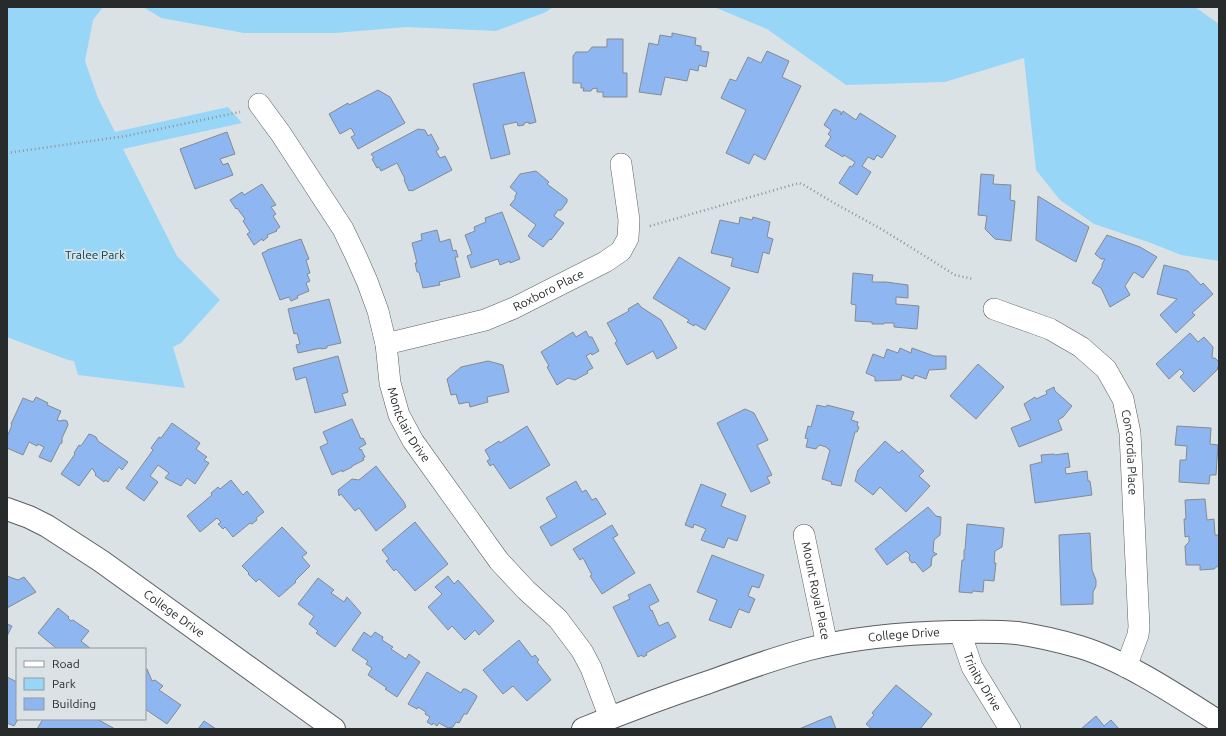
<svg xmlns="http://www.w3.org/2000/svg" width="1226" height="736" viewBox="0 0 1226 736" font-family="Ubuntu,sans-serif">
  <style>
    .green { fill: #98d6f8 }
    .building { fill: #8eb6f1; stroke: #868a8f }
    .lines { fill: none; stroke-linecap: round; stroke-linejoin: round }
    .street-casing { stroke: #5a5f63; stroke-width: 22 }
    .secondary-casing { stroke: #5a5f63; stroke-width: 24 }
    .path { stroke: #8d9395; stroke-width: 2.5; stroke-dasharray: 1 3; stroke-linecap: butt }
    .street { stroke: #fff; stroke-width: 21 }
    .secondary { stroke: #fff; stroke-width: 22 }
    .labels { text-anchor: middle; stroke-width: 3.5; stroke-linejoin: round; paint-order: stroke }
    .park-label { font-size: 12px; fill: #00435e; stroke: #dbe2e6 }
    .street-label { font-size: 12px; fill: #282b2c; stroke: #dbe2e6 }
  </style>
  <rect width="100%" height="100%" fill="#dbe2e6"/>
  <path class="green" d="M7,7H103L93,20L85,61L98,98L115,132L228,107L242,123L123,149L177,256L220,300L181,343L173,347L185,388L78,375L74,361L68,360L7,337Z
    M143,7H553L546,12L496,31L406,27L335,33H244L161,18Z
    M714,7H1195L1219,24V261L1181,255L1151,243L1094,224L1060,200L1036,170L1024,58L945,82L846,85L767,29Z"/>
  <path class="building" d="M672,33L696,38L695,45L701,46V51L709,52L706,67L699,65L698,71L690,69L687,81L665,77L661,95L639,92L649,43L658,45L660,35L672,37Z
    M607,39H623V73H627V97H603V92H597V88L592,89L591,91H583L584,88H581V83H573V56L576,52H588L592,47H607Z
    M767,51L789,61L782,77L801,86L765,160L754,154L749,164L726,153L746,110L721,98L730,79L736,81L748,57L761,63Z
    M524,72L536,122L529,124V122L524,123V125L518,126L517,122L503,125L510,154L491,159L473,84Z
    M378,90L390,97L405,123L358,149L351,137L355,135L351,128L340,134L329,114L348,103L349,105Z
    M835,109L841,112V115L843,111L856,120L860,113L896,136L882,158L877,155L874,160L868,157L862,166L871,172L857,195L839,183L850,166L852,167L855,162L844,155L843,157L825,146L831,137L828,134L831,130L824,125L833,110Z
    M418,129L425,130L428,136L431,134L439,149L436,151L440,158L445,156L452,170L412,191L411,190L409,191L404,180L405,179L397,163L381,171L379,167L377,168L372,159L374,158L371,154Z
    M227,132L235,154L220,159L223,165L228,163L233,175L195,189L180,149Z
    M536,171L549,182L547,184L567,199V202L561,210H558L554,216L564,223L551,240L550,239L543,247L528,236L536,225L510,205L515,199V196L517,193L510,187L520,174Z
    M981,174L994,175L993,184L1011,185L1010,200L1015,201L1011,241L995,239L985,229L987,216L978,215Z
    M262,184L276,205L271,207L276,214L273,216L280,227L276,230L277,231L267,235L268,237L263,241L262,239L254,245L247,234L250,232L243,221L245,219L237,208L236,209L230,200L242,192L244,195Z
    M1038,196L1089,227L1076,262L1036,240Z
    M502,212L520,259L510,263V261L500,265L498,259L471,268L467,256L472,254L465,235L475,231L474,227L486,222L485,218Z
    M740,217L752,220L753,217L770,222L767,237L773,239L769,254L763,252L758,273L731,266L733,258L711,253L720,220L739,224Z
    M437,230L440,242L450,239L453,251L456,250L458,257H455L460,277L439,282L440,285L423,288L419,272H417L415,263H417L412,243L422,240L421,234Z
    M1107,235L1140,247L1157,257L1143,278L1134,272L1125,286L1130,295L1110,307L1101,288L1092,283L1102,267V264L1105,259H1101L1095,254Z
    M301,239L309,259L306,260L310,273L307,274L310,281L306,283L309,291L297,296L298,298L291,301L289,297L280,300L262,253L267,251V250Z
    M679,257L730,288L705,330L695,324L694,326L687,322L689,320L653,298Z
    M1164,265L1188,271L1201,285L1203,283L1213,294L1192,313L1195,315L1176,333L1160,315L1177,299L1157,294Z
    M853,273L873,275L872,282H886L908,285V298L896,297V304L919,306L917,329L894,327V323H884V324H872V322L855,321L856,305L851,304Z
    M329,299L341,343L327,346V348L321,349V348L298,353L296,345L300,344L297,333L294,334L288,309Z
    M638,303L641,307L661,320L677,348L657,359L653,351L627,365L615,343L617,341L607,323L629,311L628,309Z
    M586,331L589,337H592L599,351L592,355L591,353L586,356L593,368L587,371L588,373L575,380L568,378L557,385L547,367L549,366L541,352L573,332L576,337Z
    M1190,333L1198,342L1204,337L1213,347L1212,358H1215L1219,362V366L1217,368L1218,369L1194,392L1180,377L1184,373L1180,369L1169,379L1156,364Z
    M900,348L911,353L912,348L934,356H946V369L929,370L926,379L915,375L913,379L902,375L901,380L875,381V377L866,373L873,354L884,358L887,349L898,353Z
    M338,356L348,392L342,394L346,405L315,413L306,377L296,380L293,368Z
    M488,361L503,365L509,392L487,397L488,402L470,407L469,402L459,404L456,394L451,395L447,379L461,367Z
    M978,364L1004,387L976,419L950,396Z
    M1054,387L1055,391L1072,406L1063,417L1058,420L1062,430L1019,447L1011,428L1031,420L1024,404L1035,397L1036,399L1047,394L1046,391Z
    M36,397L48,403L47,405L61,411L57,420L60,421L64,420L67,421L68,425L62,438V443L60,444L51,462L39,457L44,447L38,444L37,446L29,442L23,455L7,448V437L12,425L11,424L23,398L33,402Z
    M817,405L826,407L827,405L854,412L851,420L858,422L857,426L859,427L857,432H855L841,486L831,484L832,482L822,479L830,450L828,449L826,447L820,445L817,447L816,449L806,447L808,439L805,438L808,426L811,427Z
    M745,409L754,413L768,440L757,445L772,475L767,477L770,483L751,492L717,423Z
    M352,419L361,439L363,438L366,444L359,448L360,450L361,449L365,457L363,458L364,460L352,466V467L342,472V470L332,475L320,447L328,443L323,432Z
    M172,423L200,443L196,449L207,457L204,460L209,463L195,484L187,478L181,486L165,478L169,473L158,465L150,476L158,482L144,501L126,488L153,450L151,448L159,437L161,438Z
    M527,426L550,465L510,489L493,464L490,466L487,461L490,459L485,450L499,441L500,443Z
    M1177,426L1211,428L1210,444L1218,445L1216,475H1210L1209,484L1179,482L1180,460H1186L1187,446L1175,445Z
    M89,434L92,435L96,437L98,441L128,462L122,470L119,467L108,482L105,480L104,482L95,475L96,474L92,468L79,486L61,474L75,454L74,453L79,445L81,446Z
    M885,441L899,453L902,450L924,471L919,476L930,486L906,512L880,487L873,495L855,481L858,470Z
    M1068,453L1070,467L1065,468L1066,474L1087,471L1088,481H1090L1092,495L1035,503L1030,465L1042,462L1041,455L1054,454L1055,455Z
    M376,466L404,502L406,507L376,531L359,508L355,511L341,494L339,496L338,490L352,479L359,480Z
    M231,480L243,495L247,491L264,512L256,518L257,520L252,524L250,523L233,537L225,527L223,529L218,524L221,522L217,518L200,532L187,516L212,495L211,493L218,487L220,489Z
    M576,481L582,492L586,490L592,500L596,498L606,514L551,546L540,527L557,517L546,498Z
    M701,484L726,494L721,506L746,516L737,541L728,538L724,548L701,540L706,529L694,524L693,528L685,525Z
    M1205,499L1207,520L1214,519L1215,535H1219V565L1214,569L1200,570V565H1186L1185,546L1189,542V536L1185,537L1184,519H1186L1185,500Z
    M928,507L936,516L941,517L940,535L934,540L933,552L937,554L932,557L931,566L923,572L915,562L912,563L910,561L909,558L910,555L906,551L887,565L875,549Z
    M415,522L448,564L415,591L396,569L394,571L386,561L389,559L382,550Z
    M967,524L1004,528L1002,547L995,551L994,563H996L994,581L984,580L983,592L973,591L972,593L959,592L962,560H964V550H965Z
    M612,525L618,535L613,538L635,573L602,594L590,576L592,575L583,558L580,560L573,549Z
    M282,527L307,553L302,557L310,566L295,581L296,582L279,597L259,579L256,582L248,574L249,573L242,566Z
    M1090,533L1092,570L1096,580V586L1093,592V604L1061,605L1059,535Z
    M712,555L764,575L759,588L752,586L748,596L755,599L749,613L739,609L731,628L709,620L717,600L697,592Z
    M7,576L18,580L24,577L36,592L7,608Z
    M448,576L454,584L458,580L494,621L479,635L475,630L465,640L452,626L448,630L428,607L442,594L435,587Z
    M318,578L334,590L331,593L344,602L347,597L361,613L335,647L316,633L318,631L309,624L314,616L298,604Z
    M650,584L659,601L649,606L651,611L652,610L659,626L668,622L676,637L646,653L647,655L643,657L642,655L638,657L613,607L630,599L628,595Z
    M58,608L69,617L68,618L71,621L73,620L89,631L81,641L91,649H57L38,633Z
    M7,624L12,626L7,636Z
    M364,632L371,637L375,632L383,637L382,640L393,647L391,649L406,659L409,654L420,662L397,697L385,689L387,688L368,675L372,668L366,664L368,661L352,650Z
    M519,640L532,657L535,655L539,660L537,662L551,680L527,701L513,686L503,694L483,670Z
    M145,668L147,669L152,681L155,680L163,686L159,690L181,705L167,724L145,709Z
    M427,672L461,693L463,689H466L476,695L477,697L467,714H464L459,723L456,722L453,727L448,728L439,723L437,726L433,723L432,725L427,722L430,717L425,714L426,712L418,707L417,709L408,704Z
    M7,677L17,682L18,719L14,726L7,723Z
    M896,685L932,714L920,729H892L891,728L890,729H872L866,724L874,715L872,713Z
    M831,716L836,729H799L818,721Z
    M1096,716L1104,726L1111,720L1119,729H1081Z
    M43,719H97L115,729H37Z
    M204,721L216,729H198Z"/>
  <g class="lines">
    <g class="street-casing">
      <g id="street">
        <path id="s1" d="M259,104L281,134L343,229L355,254L367,281L378,311L386,344L390,383L399,415L413,441L499,561L526,590L558,619L582,651L591,668L610,718"/>
        <path id="s2" d="M994,309L1050,329L1081,347L1106,369L1123,399L1130,433L1139,627L1138,635L1126,667"/>
        <path id="s3" d="M386,344L485,320L514,308L605,262L621,251L628,238L629,220L621,164"/>
        <path id="s4" d="M804,535L827,645"/>
        <path id="s5" d="M960,632L972,667L1010,729"/>
      </g>
    </g>
    <g class="secondary-casing">
      <g id="secondary">
        <path id="s6" d="M7,509L29,517L47,526L101,561L334,729"/>
        <path id="s7" d="M583,729C624,712 667,696 709,682C742,670 775,658 809,649C856,637 904,633 953,632C974,632 996,631 1017,633C1038,636 1059,641 1080,647C1126,661 1178,696 1219,722"/>
      </g>
    </g>
    <path class="path" d="M7,153L126,136L240,112
      M650,226L799,183L804,185L834,203L883,230L955,275L973,279"/>
    <use href="#street" class="street"/>
    <use href="#secondary" class="secondary"/>
  </g>
  <g class="labels">
    <g class="park-label">
      <text x="95" y="259">Tralee Park</text>
    </g>
    <g class="street-label">
      <text dy="4" stroke="none"><textPath href="#s3" startOffset="172">Roxboro Place</textPath></text>
      <text dy="4" stroke="none"><textPath href="#s1" startOffset="359">Montclair Drive</textPath></text>
      <text dy="4" stroke="none"><textPath href="#s2" startOffset="217">Concordia Place</textPath></text>
      <text dy="4" stroke="none"><textPath href="#s4" startOffset="57">Mount Royal Place</textPath></text>
      <text dy="4" stroke="none"><textPath href="#s6" startOffset="198">College Drive</textPath></text>
      <text dy="4" stroke="none"><textPath href="#s7" startOffset="336">College Drive</textPath></text>
      <text dy="4" stroke="none"><textPath href="#s5" startOffset="55">Trinity Drive</textPath></text>
    </g>
  </g>
  <rect width="1226" height="736" fill="none" stroke="#282b2c" stroke-width="16"/>
  <rect x="16" y="648" width="130" height="72" fill="#dbe2e6" stroke="#93999c"/>
  <rect x="24" y="661" width="20" height="6" fill="#ffffff" stroke="#93999c"/>
  <text x="52" y="668" font-size="12" fill="#282b2c">Road</text>
  <rect x="24" y="678" width="20" height="12" fill="#98d6f8" stroke="#93999c"/>
  <text x="52" y="688" font-size="12" fill="#282b2c">Park</text>
  <rect x="24" y="698" width="20" height="12" fill="#8eb6f1" stroke="#93999c"/>
  <text x="52" y="708" font-size="12" fill="#282b2c">Building</text>
</svg>
